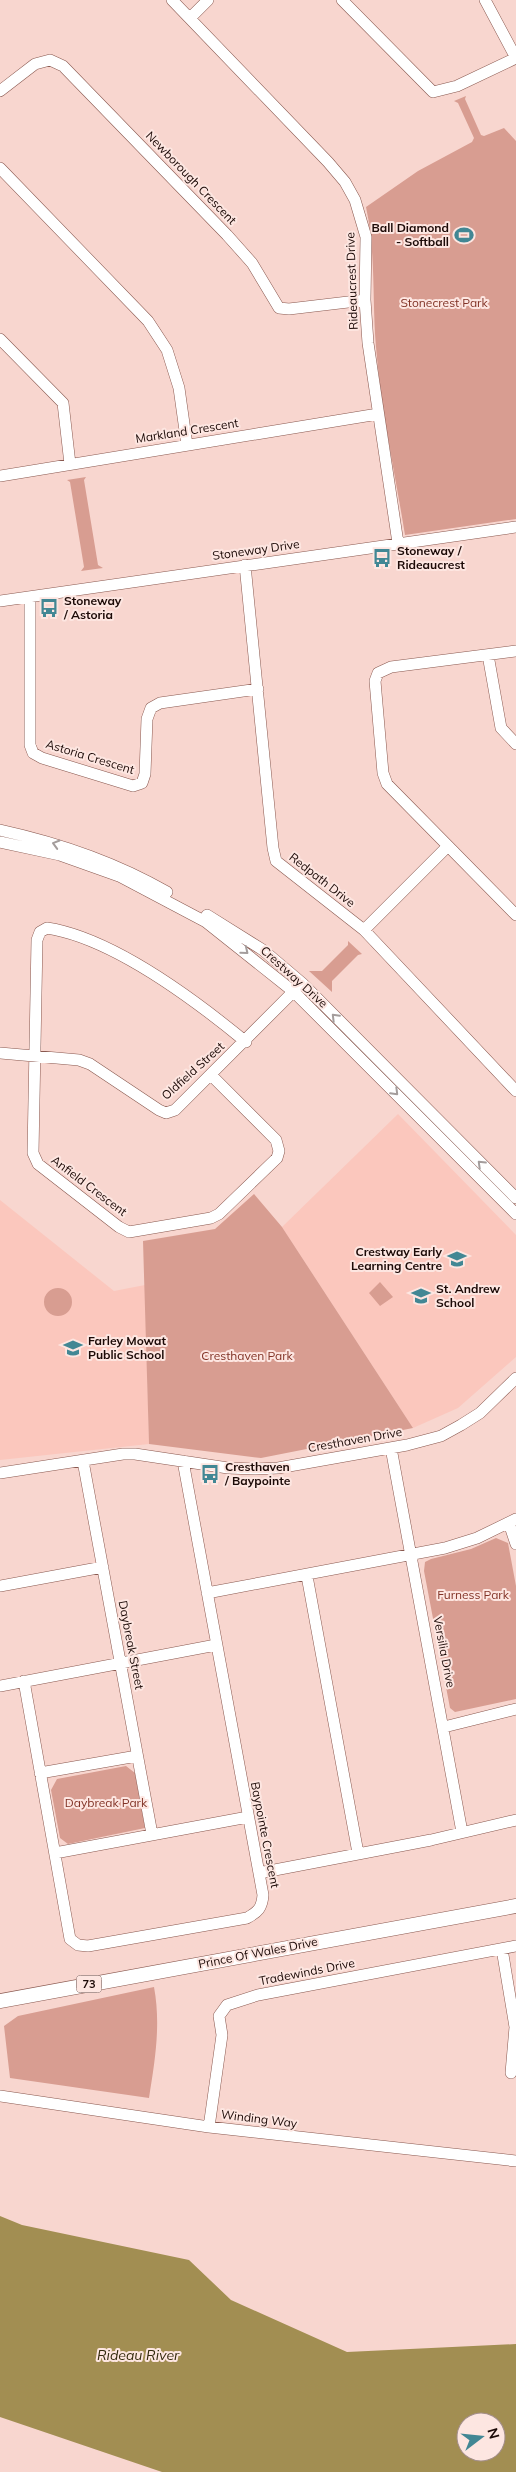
<svg xmlns="http://www.w3.org/2000/svg" width="516" height="2472" viewBox="0 0 516 2472" font-family="Mulish,sans-serif">
  <style>
    .built { fill: #fbc7bd }
    .green { fill: #d89d91 }
    .water { fill: #a28e52; fill-rule: evenodd }
    .lines { fill: none; stroke-linecap: round; stroke-linejoin: round }
    .minor-casing { stroke: #89584f; stroke-width: 12 }
    .major-casing { stroke: #89584f; stroke-width: 15 }
    .minor { stroke: #fff; stroke-width: 11 }
    .major { stroke: #fff; stroke-width: 14 }
    .oneway { stroke: #a49d9c }
    .labels { text-anchor: middle; stroke-width: 4; stroke-linejoin: round; paint-order: stroke }
    .shield { fill: #fde6e1; stroke: #604c48; stroke-width: 1 }
    .shield-label { font-size: 11px; font-weight: bold; fill: #1c0a07 }
    .street-label { font-size: 12px; fill: #1c0a07; stroke: #fde6e1 }
    .poi-label { font-size: 12px; font-weight: bold; fill: #1c0a07; stroke: #fde6e1; text-anchor: start }
    .park-label { font-size: 12px; fill: #813225; stroke: #fde6e1 }
    .water-label { font-size: 14px; font-style: italic; fill: #342b0f; stroke: #fde6e1 }
  </style>
  <rect width="100%" height="100%" fill="#f8d6cf"/>
  <path class="built" d="M398,1114L516,1235V1357L458,1408L413,1428L282,1227Z
    M0,1200L114,1291L145,1285L149,1444L0,1460Z"/>
  <path class="green" d="M466,96L465,99L481,135L484,136L504,128L516,141V519L405,535C395,473 381,410 376,347C372,300 376,253 366,207L418,171L472,142L474,138L458,103L454,101Z
    M86,477L84,480L98,565L103,568L81,571L84,567L70,482L67,480Z
    M348,941L362,954L358,955L332,981V992L309,971H322L348,945Z
    M254,1194L282,1227L413,1428L261,1458L149,1444L143,1241L215,1229Z
    M380,1282L393,1297L380,1306L369,1293Z
    M44 1302a14 14 0 1 1 28 0a14 14 0 1 1-28 0Z
    M496,1538L508,1543L516,1586V1699L455,1712L450,1708L424,1571L425,1562L431,1559L471,1549Z
    M126,1766L135,1773L145,1828L68,1844L60,1838L51,1790L57,1779Z
    M154,1987C161,2025 155,2060 149,2098L10,2078L4,2026L18,2016Z"/>
  <path class="water" d="M0,2216L22,2225L189,2260L231,2300L347,2352L516,2344V2472H162L0,2417ZM466,2422H496V2452H466Z"/>
  <g class="lines">
    <g class="minor-casing">
      <path id="minor" d="M172,0L328,162L345,182L355,200L366,237L365,300L368,343L398,543
        M342,0L433,92L457,86L516,58
        M485,0L516,58
        M190,18L208,0
        M0,91L35,64L50,60L63,66L227,235L252,263L279,308L289,309L365,300
        M0,168L148,321L167,350L179,388L187,445
        M0,339L63,403L70,464
        M0,476L378,414
        M245,565L273,848L276,861L364,930L516,1091
        M30,597V745L33,753L42,758L133,786L142,783L145,774L147,719L151,708L160,703L258,689
        M0,601L516,527
        M516,651L391,667L378,673L375,681L383,773L387,784L516,915
        M488,655L501,728L516,744
        M0,830C59,843 115,862 167,892
        M0,842L60,855L119,876L206,922L294,992L516,1214
        M207,915L263,950L302,983L516,1198
        M364,930L448,846
        M0,1053L79,1060L90,1064L159,1110L166,1113L175,1110L297,988
        M211,1075L276,1140L279,1151L277,1158L219,1214L211,1218L129,1232L119,1227L38,1164L33,1153L37,940L40,932L47,928C112,938 195,1000 246,1042
        M391,1448L462,1832
        M83,1461L152,1834
        M0,1473L123,1454H135L228,1468L255,1469L278,1468L407,1445L441,1436L461,1425L480,1413L516,1378
        M509,1523L516,1544
        M307,1576L358,1853
        M0,1586L103,1567
        M207,1593L445,1548L477,1538L516,1519
        M24,1681L70,1939L78,1945L88,1946L247,1918C258,1912 262,1908 263,1895L183,1461
        M0,1686L216,1645
        M444,1727L516,1709
        M40,1773L137,1756
        M55,1853L248,1817
        M259,1873L431,1840L516,1820
        M502,1949L515,2027L511,2073
        M0,2096L209,2127L516,2161
        M209,2127L222,2035L219,2016L227,2005L258,1995L516,1946"/>
    </g>
    <g class="major-casing">
      <path id="major" d="M0,2001L516,1906"/>
    </g>
    <use href="#minor" class="minor"/>
    <use href="#major" class="major"/>
  </g>
  <defs><path id="oneway-chevron" d="M-2-3.5L2.5 0L-2 3.5" fill="none" stroke-width="1.6" stroke-linecap="round" stroke-linejoin="round" transform="scale(1.25)"/></defs>
  <g class="oneway">
    <use href="#oneway-chevron" transform="translate(56 844) rotate(-164)"/>
    <use href="#oneway-chevron" transform="translate(245 951) rotate(39)"/>
    <use href="#oneway-chevron" transform="translate(335 1017) rotate(-135)"/>
    <use href="#oneway-chevron" transform="translate(395 1092) rotate(45)"/>
    <use href="#oneway-chevron" transform="translate(481 1164) rotate(-136)"/>
  </g>
  <defs>
    <g id="stadium-bare" transform="scale(1.5)"><path d="M0-5a6.5 5 0 1 0 0 10a6.5 5 0 1 0 0-10ZM-3.5-1.8h7v3.6h-7Z" fill="#428794" stroke="#fde6e1" stroke-width="2.5" paint-order="stroke"/></g>
    <g id="bus-bare" transform="scale(1.5)"><path d="M-5-6H5V4H4V6H2V4H-2V6H-4V4H-5ZM-3.5-4V0h7V-4ZM-3.5 1.2v1.5H-2V1.2ZM2 1.2v1.5H3.5V1.2Z" fill="#428794" stroke="#fde6e1" stroke-width="2.5" paint-order="stroke"/></g>
    <g id="school-bare" transform="scale(1.5)"><path d="M0-5L7-2L0 1L-7-2ZM-4 1L0 2.5L4 1V4Q0 6-4 4Z" fill="#428794" stroke="#fde6e1" stroke-width="2.5" paint-order="stroke"/></g>
  </defs>
  <g fill-rule="evenodd">
    <use href="#stadium-bare" x="464" y="235"/>
    <use href="#bus-bare" x="382" y="558"/>
    <use href="#bus-bare" x="49" y="608"/>
    <use href="#school-bare" x="457" y="1259"/>
    <use href="#school-bare" x="421" y="1296"/>
    <use href="#school-bare" x="73" y="1348"/>
    <use href="#bus-bare" x="210" y="1474"/>
  </g>
  <g class="labels">
    <rect class="shield" x="76.5" y="1975.5" width="25" height="17" rx="4"/>
    <g class="shield-label">
      <text x="89" y="1988">73</text>
    </g>
    <g class="street-label">
      <text transform="translate(191 178) rotate(46)" y="4">Newborough Crescent</text>
      <text transform="translate(352 281) rotate(-92)" y="4">Rideaucrest Drive</text>
      <text transform="translate(187 431) rotate(-9)" y="4">Markland Crescent</text>
      <text transform="translate(256 550) rotate(-8)" y="4">Stoneway Drive</text>
      <text transform="translate(90 757) rotate(17)" y="4">Astoria Crescent</text>
      <text transform="translate(322 880) rotate(38)" y="4">Redpath Drive</text>
      <text transform="translate(294 977) rotate(42)" y="4">Crestway Drive</text>
      <text transform="translate(193 1071) rotate(-42)" y="4">Oldfield Street</text>
      <text transform="translate(89 1186) rotate(37)" y="4">Anfield Crescent</text>
      <text transform="translate(355 1440) rotate(-10)" y="4">Cresthaven Drive</text>
      <text transform="translate(131 1645) rotate(79)" y="4">Daybreak Street</text>
      <text transform="translate(444 1652) rotate(79)" y="4">Versilia Drive</text>
      <text transform="translate(265 1835) rotate(79)" y="4">Baypointe Crescent</text>
      <text transform="translate(258 1953) rotate(-11)" y="4">Prince Of Wales Drive</text>
      <text transform="translate(307 1972) rotate(-11)" y="4">Tradewinds Drive</text>
      <text transform="translate(259 2119) rotate(7)" y="4">Winding Way</text>
    </g>
    <g class="poi-label">
      <text x="449" y="232" text-anchor="end">Ball Diamond<tspan x="449" dy="14">- Softball</tspan></text>
      <text x="397" y="555">Stoneway /<tspan x="397" dy="14">Rideaucrest</tspan></text>
      <text x="64" y="605">Stoneway<tspan x="64" dy="14">/ Astoria</tspan></text>
      <text x="442" y="1256" text-anchor="end">Crestway Early<tspan x="442" dy="14">Learning Centre</tspan></text>
      <text x="436" y="1293">St. Andrew<tspan x="436" dy="14">School</tspan></text>
      <text x="88" y="1345">Farley Mowat<tspan x="88" dy="14">Public School</tspan></text>
      <text x="225" y="1471">Cresthaven<tspan x="225" dy="14">/ Baypointe</tspan></text>
    </g>
    <g class="park-label">
      <text x="444" y="307">Stonecrest Park</text>
      <text x="247" y="1360">Cresthaven Park</text>
      <text x="473" y="1599">Furness Park</text>
      <text x="106" y="1807">Daybreak Park</text>
    </g>
    <g class="water-label">
      <text x="138" y="2360">Rideau River</text>
    </g>
  </g>
  <g transform="translate(481 2437) rotate(74)"><circle r="24" fill="#fde6e1" stroke="#a38e8a"/>
  <path d="M0-4L9 19L0 12L-9 19Z" fill="#428794"/>
  <text y="-8" font-size="14" font-weight="bold" text-anchor="middle" fill="#1c0a07">N</text>
  </g>
</svg>
